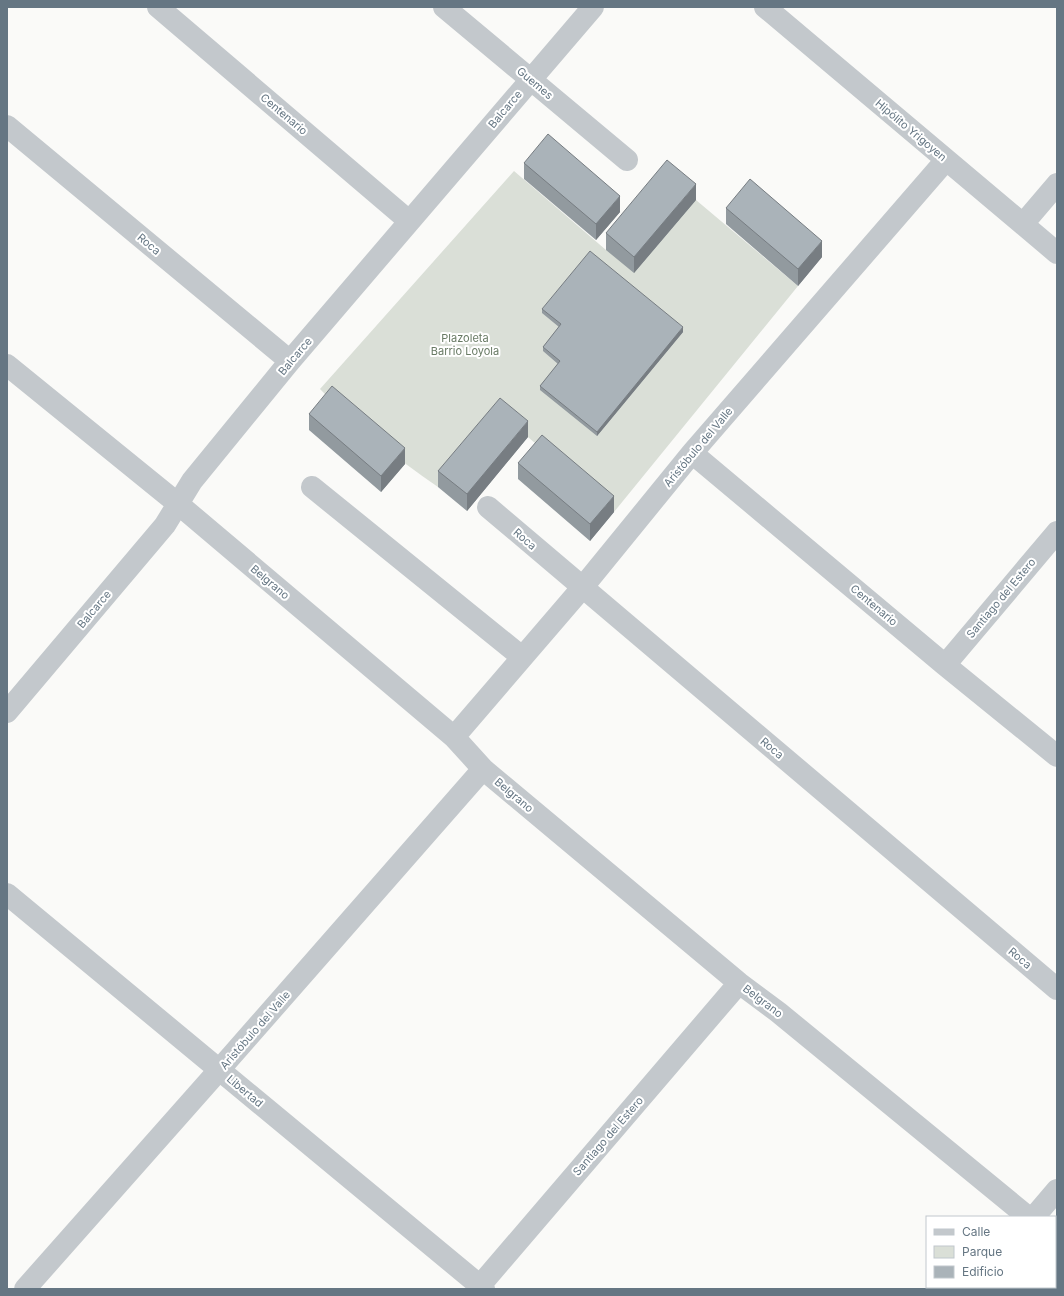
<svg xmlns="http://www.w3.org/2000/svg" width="1064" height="1296" viewBox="0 0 1064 1296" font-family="Inter,sans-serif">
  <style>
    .green { fill: #dadfd7 }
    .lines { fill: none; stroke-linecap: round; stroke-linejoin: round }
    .minor { stroke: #c3c8cc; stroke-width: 22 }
    .wall { fill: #929a9f }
    .shaded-wall { fill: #777d82 }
    .building { fill: #aab3b9; stroke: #777d82 }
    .labels { text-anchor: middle; stroke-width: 4; stroke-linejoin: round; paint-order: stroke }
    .street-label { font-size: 11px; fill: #657683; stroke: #fff }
    .park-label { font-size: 11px; fill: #687a64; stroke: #fff }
  </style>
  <rect width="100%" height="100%" fill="#fafaf8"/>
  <path class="green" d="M514,171L606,250L696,200L798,286L614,512L528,437L438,487C397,459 355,426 320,389Z"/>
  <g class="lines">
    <path class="minor" d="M158,7L409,221
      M444,7L627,160
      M765,7L1057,253
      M7,126L290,361
      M1023,224L1057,184
      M7,365L177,503L454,737L483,769L739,983L778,1012L1028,1217
      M692,453L945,665L1057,756
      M312,487L522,657
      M488,507L1057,989
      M945,665L1057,532
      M7,712L165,525L192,481L290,361L593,7
      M454,737L582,588L692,453L946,160
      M7,894L484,1289
      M1034,1217L1057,1190
      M25,1289L219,1070L483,769
      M477,1289L739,983
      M972,1289L974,1287"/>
  </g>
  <path class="wall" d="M524,163L620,212L596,240L524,179Z
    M696,200L634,273L606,250V233Z
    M726,208L822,257L798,286L726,224Z
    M542,309L683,332L597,436L540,390V386L558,364L543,351V347L559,327L542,313Z
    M309,414L405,464L381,492L309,430Z
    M528,437L467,511L438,487V471Z
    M518,463L614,512L590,541L518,479Z"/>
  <path class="shaded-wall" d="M696,184V200L634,273V257Z
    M620,196V212L596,240V224Z
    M822,241V257L798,286V269Z
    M683,327V332L597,436V432Z
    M528,421V437L467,511V494Z
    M405,448V464L381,492V476Z
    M614,496V512L590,541V524Z"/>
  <path class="building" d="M548,134L620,196L596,224L524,163Z
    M667,160L696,184L634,257L606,233Z
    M750,179L822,241L798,269L726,208Z
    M590,251L683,327L597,432L540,386L560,361L543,347L561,324L542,309Z
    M332,386L405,448L381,476L309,414Z
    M500,398L528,421L467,494L438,471Z
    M542,435L614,496L590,524L518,463Z"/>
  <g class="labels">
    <g class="street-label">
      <text transform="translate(535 83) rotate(40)" y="4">Guemes</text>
      <text transform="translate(505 109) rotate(-50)" y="4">Balcarce</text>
      <text transform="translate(284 114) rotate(40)" y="4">Centenario</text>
      <text transform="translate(911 130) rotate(40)" y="4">Hipólito Yrigoyen</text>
      <text transform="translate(149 244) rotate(40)" y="4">Roca</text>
      <text transform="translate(295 356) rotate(-50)" y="4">Balcarce</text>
      <text transform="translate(698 447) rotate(-50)" y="4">Aristóbulo del Valle</text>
      <text transform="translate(525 539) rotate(41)" y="4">Roca</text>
      <text transform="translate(270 582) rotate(40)" y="4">Belgrano</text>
      <text transform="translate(1001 598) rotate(-50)" y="4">Santiago del Estero</text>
      <text transform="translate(874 605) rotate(40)" y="4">Centenario</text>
      <text transform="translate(94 609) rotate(-50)" y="4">Balcarce</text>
      <text transform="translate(772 748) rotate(40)" y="4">Roca</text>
      <text transform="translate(514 795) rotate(40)" y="4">Belgrano</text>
      <text transform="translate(1020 958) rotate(40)" y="4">Roca</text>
      <text transform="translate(763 1001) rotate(37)" y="4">Belgrano</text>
      <text transform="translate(255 1030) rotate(-49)" y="4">Aristóbulo del Valle</text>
      <text transform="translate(245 1091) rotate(40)" y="4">Libertad</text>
      <text transform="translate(608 1136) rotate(-49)" y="4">Santiago del Estero</text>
    </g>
    <g class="park-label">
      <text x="465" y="342">Plazoleta<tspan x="465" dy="13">Barrio Loyola</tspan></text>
    </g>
  </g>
  <rect width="1064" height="1296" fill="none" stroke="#657683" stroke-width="16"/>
  <rect x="926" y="1216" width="130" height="72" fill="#ffffff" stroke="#c1c8cd"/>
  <rect x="934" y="1229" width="20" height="6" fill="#c3c8cc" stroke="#c1c8cd"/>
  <text x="962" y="1236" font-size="12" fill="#657683">Calle</text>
  <rect x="934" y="1246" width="20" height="12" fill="#dadfd7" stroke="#c1c8cd"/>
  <text x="962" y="1256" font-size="12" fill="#657683">Parque</text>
  <rect x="934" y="1266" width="20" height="12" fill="#aab3b9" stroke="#c1c8cd"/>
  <text x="962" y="1276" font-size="12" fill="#657683">Edificio</text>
</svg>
